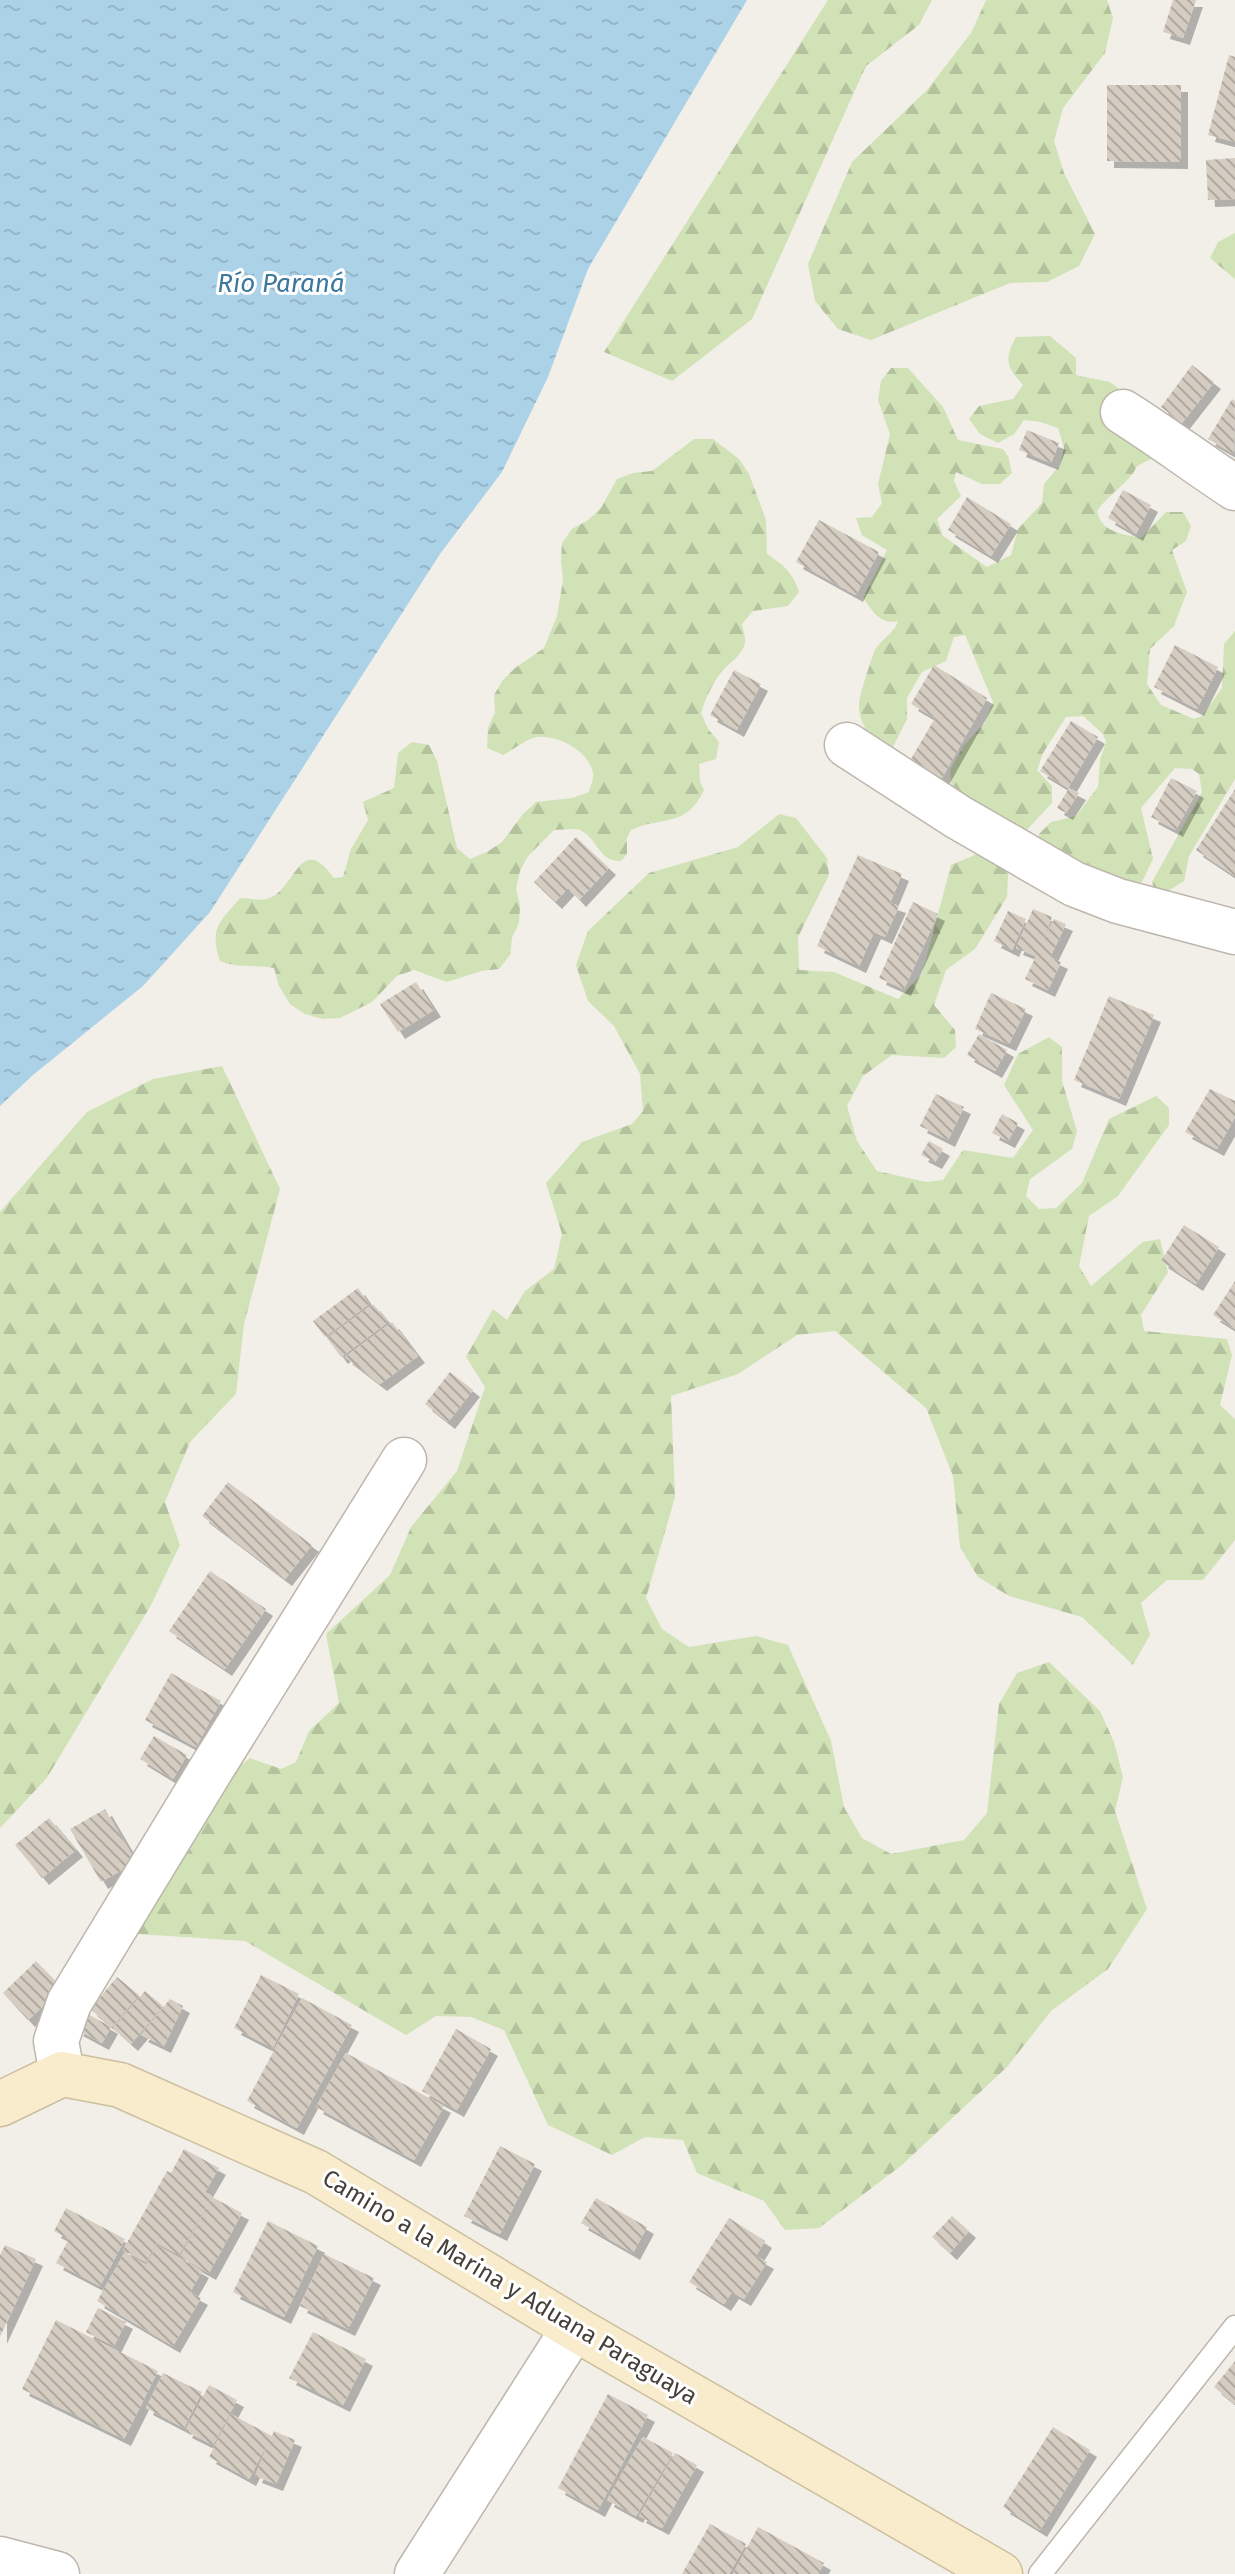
<svg xmlns="http://www.w3.org/2000/svg" width="1235" height="2574" viewBox="0 0 1235 2574" font-family="'Fira Sans',sans-serif">
  <style>
    .forest { fill: url(#forest-firs) }
    .water { fill: url(#water-ripples) }
    .building { fill: url(#building-back-hatch); filter: url(#shadow) }
    .lines { fill: none; stroke-linecap: round; stroke-linejoin: round }
    .lane-casing { stroke: #bdb6ac; stroke-width: 25 }
    .street-casing { stroke: #bdb6ac; stroke-width: 47 }
    .secondary-casing { stroke: #cdbf9d; stroke-width: 47 }
    .lane { stroke: #fff; stroke-width: 22 }
    .street { stroke: #fff; stroke-width: 44 }
    .secondary { stroke: #f8eccd; stroke-width: 44 }
    .labels { text-anchor: middle; stroke-width: 6; stroke-linejoin: round; paint-order: stroke }
    .street-label { font-size: 24px; fill: #453f38; stroke: #fff }
    .water-label { font-size: 26px; font-style: italic; fill: #3c789e; stroke: #fff }
  </style>
  <defs>
    <pattern id="forest-firs" width="22" height="20" patternUnits="userSpaceOnUse" patternTransform="scale(2)"><rect width="22" height="20" fill="#d0e2b6"/><path d="M5 1l3.5 6h-7zM16 11l3.5 6h-7z" fill="#b4c39d"/></pattern>
    <pattern id="water-ripples" width="26" height="14" patternUnits="userSpaceOnUse" patternTransform="scale(2)"><rect width="26" height="14" fill="#acd2e8"/><path d="M2 4q2-2 4 0t4 0M15 11q2-2 4 0t4 0" fill="none" stroke="#95b5c8"/></pattern>
    <pattern id="building-back-hatch" width="6" height="6" patternUnits="userSpaceOnUse" patternTransform="scale(2)"><rect width="6" height="6" fill="#d6cdc2"/><path d="M-1 5l2 2M0 0l6 6M5-1l2 2" fill="none" stroke="#afa89f"/></pattern>
    <filter id="shadow"><feDropShadow dx="7" dy="7" stdDeviation="0" flood-color="#0004"/></filter>
  </defs>
  <rect width="100%" height="100%" fill="#f2efe9"/>
  <path class="forest" d="M828,0H932L919,25L866,66L752,319L672,381L604,352Z
    M986,0H1107L1113,18L1105,53L1063,108L1054,141L1064,173L1095,234L1079,266L1047,282L1010,283L871,340L838,329L815,301L808,264L852,162L927,90L971,33Z
    M1235,233V279L1210,258L1218,242Z
    M1050,336L1076,358V375L1110,382L1124,393L1151,437L1153,458L1137,466C1131,481 1108,495 1097,511C1101,533 1124,534 1141,538L1166,512H1183L1191,526L1186,541L1172,550L1187,592L1174,626L1150,649L1147,684L1161,705L1194,719L1202,716L1222,688L1224,644L1235,631V779L1189,856L1184,881L1162,895L1154,891L1152,882L1202,792L1199,774L1192,769L1175,768L1141,808L1153,859L1142,882L1124,884L1040,852L1039,834L1051,822L1076,816L1098,787L1100,760L1106,742L1103,734L1083,716L1066,717L1043,753L1037,770L1052,786V803L1023,834L953,799L950,770L964,745L984,724L993,702L965,635L954,637L946,661L922,672L907,698V719L893,747C873,750 858,721 859,704C859,696 872,657 875,650C882,638 894,634 898,621C880,625 874,612 863,598L887,550L862,535L856,518L872,517L882,503L878,484L890,434L878,400L881,381L891,368H908L943,407L958,440L1003,449L1008,456L1012,473L1000,484H982L956,472L954,481L961,496L937,519L943,536L987,567L1011,555L1018,529L1042,503L1044,484L1060,465L1064,448L1058,428L1041,422L1024,420L1014,434L998,443L980,434L969,419L979,406L1013,399L1023,385C1006,366 1004,359 1016,337Z
    M694,439H713L739,459L749,474L766,520L767,554C784,565 793,573 799,592L788,606L753,611L742,624C743,630 746,637 745,643C742,655 733,660 725,668C713,681 706,697 701,713L708,729L719,742L716,759L699,764L700,782L704,790C687,828 661,816 631,830L627,838V854L621,861C598,862 598,838 580,830C573,828 562,830 554,830L528,856L520,871L516,888L520,906L519,923L512,938L510,955L499,969L481,971L447,982L414,970L397,976L372,1002L340,1018L323,1019L305,1014L290,1004L279,986L274,968C253,964 239,969 220,961C209,928 220,922 240,898C248,898 260,901 267,899C296,891 299,830 334,878L343,877L351,849L368,820L363,802L394,788L398,753L412,742L429,745L437,761L457,848L470,859L487,852L502,842L523,814L536,802L572,798L589,792C590,787 594,779 593,773C589,751 558,735 537,737C526,739 513,750 503,755L487,748L488,728L495,712L494,695L503,680L515,668L544,648L557,616L563,580L561,561L562,543L572,529L588,520L601,508L617,479L633,473L652,471Z
    M779,814L796,818L827,858L829,875L798,937L799,970L834,972L898,999L922,974L951,865L984,851L1009,855L1007,897L975,949L946,970L934,1005L955,1030L956,1047L944,1058L892,1055L863,1076L847,1106L857,1141L877,1171L926,1182L943,1180L963,1150L1013,1158L1033,1130L1004,1085L1018,1054L1049,1037L1062,1047V1081L1077,1131L1072,1149L1030,1179L1026,1196L1039,1209L1056,1208L1082,1183L1109,1119L1156,1096L1169,1108V1125L1118,1196L1089,1216L1079,1266L1091,1286L1143,1242L1160,1239L1168,1272L1141,1315L1144,1331L1227,1339L1232,1355L1220,1405L1235,1419V1540L1203,1580H1167L1141,1603L1150,1635L1133,1665L1082,1617L1009,1596L978,1577L960,1547L953,1476L926,1408L835,1331L797,1335L738,1374L671,1396L675,1497L646,1598L662,1629L689,1647L756,1636L788,1645L831,1741L844,1807L862,1838L891,1854L964,1840L987,1813L999,1704L1017,1673L1049,1662L1100,1711L1114,1742L1123,1777L1115,1811L1147,1909L1108,1969L1051,2011L1007,2067L902,2165L819,2228L785,2230L764,2201L697,2173L683,2140L645,2137L612,2155L548,2125L504,2030L471,2017L436,2016L406,2035L245,1941L138,1934L159,1881L223,1780L250,1758L281,1769L296,1762L309,1731L339,1703L326,1634L390,1575L411,1527L457,1471L485,1387L466,1357L493,1309L507,1320L525,1291L554,1269L562,1234L546,1183L582,1142L632,1124L643,1111L640,1074L614,1026L588,1001L576,965L588,931L649,873L738,847Z
    M222,1066L280,1189L244,1324L236,1394L190,1442L165,1502L180,1545L150,1607L46,1779L0,1828V1212L87,1112L153,1079Z"/>
  <path class="water" d="M0,0H747L588,269L548,377L502,472L440,554L210,912L143,986L33,1075L0,1106Z"/>
  <path class="building" d="M1173,0H1196L1183,38L1163,32Z
    M1229,55L1235,57V142L1208,135Z
    M1107,85H1181V162L1107,161Z
    M1235,158V199L1208,200L1206,160Z
    M1192,365L1214,382L1182,423L1161,407Z
    M1232,399L1235,401L1234,454L1208,439Z
    M1027,430L1059,443L1051,463L1019,450Z
    M1123,490L1151,505L1136,534L1108,518Z
    M967,497L1011,524L991,556L948,530Z
    M819,520L879,552L856,595L796,562Z
    M1175,645L1218,667L1197,709L1154,687Z
    M934,665L987,698L942,778L911,759L935,718L911,704Z
    M734,670L761,684L737,730L710,715Z
    M1071,721L1098,737L1068,788L1040,771Z
    M1171,778L1197,791L1176,830L1151,817Z
    M1069,788L1079,793L1066,813L1057,808Z
    M1235,789V876L1196,850Z
    M576,837L609,868L579,900L568,888L555,902L534,882Z
    M858,855L902,874L890,903L899,906L885,937L874,932L859,966L817,946Z
    M913,902L938,914L904,989L879,978Z
    M1033,909L1052,917L1042,944L1054,919L1066,924L1050,957L1061,962L1048,990L1025,979L1036,956L1016,948Z
    M1008,911L1026,919L1012,950L994,941Z
    M416,982L434,1010L398,1032L380,1004Z
    M991,993L1026,1009L1009,1044L975,1029Z
    M1109,996L1154,1015L1119,1099L1074,1080Z
    M979,1034L1007,1050L995,1071L967,1055Z
    M1210,1089L1235,1101V1117L1217,1149L1185,1132Z
    M936,1094L964,1107L948,1140L920,1126Z
    M1002,1114L1018,1123L1008,1141L992,1133Z
    M929,1141L943,1149L935,1162L921,1155Z
    M1184,1225L1219,1247L1196,1284L1161,1261Z
    M1235,1281V1329L1213,1315Z
    M358,1288L369,1304L325,1337L313,1321Z
    M373,1304L388,1322L341,1357L327,1338Z
    M392,1322L418,1356L380,1384L345,1357Z
    M450,1372L473,1390L448,1422L425,1404Z
    M228,1482L312,1545L285,1579L202,1516Z
    M210,1571L266,1609L225,1669L169,1631Z
    M171,1673L221,1701L196,1747L145,1720Z
    M154,1736L187,1755L173,1779L140,1759Z
    M105,1809L136,1862L101,1882L70,1829Z
    M49,1818L76,1850L42,1878L15,1845Z
    M36,1961L62,1988L28,2020L3,1993Z
    M261,1975L299,1994L273,2048L234,2028Z
    M117,1977L139,1995L112,2027L90,2009Z
    M145,1991L163,2006L131,2044L113,2028Z
    M302,1998L352,2025L297,2128L247,2101Z
    M170,1999L183,2006L164,2046L141,2035Z
    M88,2014L111,2027L102,2043L76,2029Z
    M456,2029L491,2049L457,2110L422,2091Z
    M346,2053L444,2106L414,2160L316,2107Z
    M500,2146L535,2164L500,2234L464,2216Z
    M184,2149L219,2168L205,2192L212,2196L179,2255L157,2243L146,2262L123,2250L167,2171L171,2173Z
    M212,2197L242,2213L209,2273L180,2257Z
    M596,2198L647,2227L633,2253L581,2223Z
    M66,2208L125,2239L100,2286L56,2263L69,2239L54,2231Z
    M952,2216L969,2231L950,2253L932,2237Z
    M729,2218L765,2241L756,2256L767,2262L744,2299L732,2292L724,2304L689,2282Z
    M268,2221L318,2246L284,2317L233,2292Z
    M5,2245L36,2259L0,2337V2255Z
    M157,2245L202,2271L190,2292L201,2298L173,2346L97,2301L125,2252L146,2265Z
    M324,2254L374,2278L348,2329L300,2306Z
    M98,2308L126,2322L114,2346L86,2332Z
    M56,2320L158,2371L124,2439L22,2389Z
    M313,2332L366,2359L343,2405L289,2378Z
    M1235,2361V2404L1214,2387Z
    M163,2373L202,2392L184,2428L146,2408Z
    M209,2385L237,2400L213,2445L185,2431Z
    M608,2394L648,2415L598,2510L558,2488Z
    M231,2414L272,2436L274,2431L295,2440L276,2484L255,2476L270,2439L249,2479L209,2457Z
    M1053,2427L1090,2450L1040,2530L1003,2507Z
    M643,2437L673,2453L636,2516L607,2500Z
    M675,2453L697,2465L662,2528L639,2516Z
    M710,2524L746,2544L729,2574H682Z
    M758,2527L824,2563L818,2574H733Z"/>
  <g class="lines">
    <g class="lane-casing">
      <path id="lane" d="M1040,2574L1235,2327"/>
    </g>
    <g class="street-casing">
      <path id="street" d="M1123,412C1161,436 1197,463 1235,488
        M847,745L958,817L1074,884L1118,901L1235,932
        M62,2074L56,2041L69,2003L210,1771L404,1460
        M0,2559L57,2574
        M417,2574L574,2328"/>
    </g>
    <g class="secondary-casing">
      <path id="secondary" d="M0,2104L62,2074L120,2085L316,2172L574,2328L1000,2574"/>
    </g>
    <use href="#lane" class="lane"/>
    <use href="#street" class="street"/>
    <use href="#secondary" class="secondary"/>
  </g>
  <g class="labels">
    <g class="street-label">
      <text transform="translate(510 2287) rotate(31)" y="8">Camino a la Marina y Aduana Paraguaya</text>
    </g>
    <g class="water-label">
      <text x="281" y="292">Río Paraná</text>
    </g>
  </g>
</svg>
